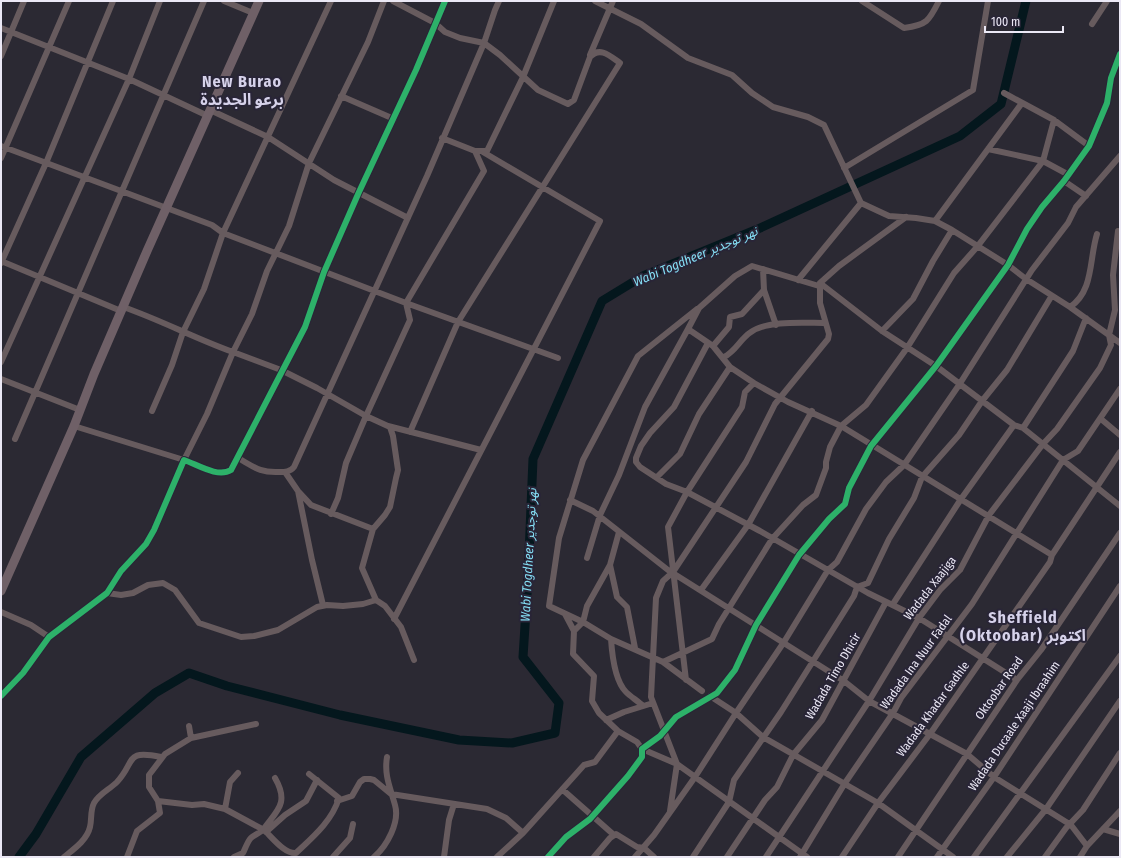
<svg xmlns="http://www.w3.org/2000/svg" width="1121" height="858" viewBox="0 0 1121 858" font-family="'Fira Sans Condensed','Noto Sans Arabic',sans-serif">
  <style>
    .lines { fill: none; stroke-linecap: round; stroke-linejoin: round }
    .river { stroke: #04171d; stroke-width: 9 }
    .minor { stroke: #675b5e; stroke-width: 6 }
    .highway { stroke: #6f6067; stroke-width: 9 }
    .cycleway-casing { stroke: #292537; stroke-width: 8 }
    .cycleway { stroke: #2db169; stroke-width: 6 }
    .labels { text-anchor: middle; stroke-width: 4; stroke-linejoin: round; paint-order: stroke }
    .street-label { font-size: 12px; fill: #ebe8f5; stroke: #292537 }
    .water-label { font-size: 13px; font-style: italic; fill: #85dff5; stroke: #292537 }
    .district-label { font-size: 16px; font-weight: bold; letter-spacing: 1px; fill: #d6d2ea; stroke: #292537 }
  </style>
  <rect width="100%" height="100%" fill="#2b2933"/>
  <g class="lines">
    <path class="river" d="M19,857L36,834L81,757L155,693L189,673L227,686L340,715L459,740L512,743L555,733L559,703L523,657L528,579L533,459L602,301L643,276L758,229L960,136L1001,104L1026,1"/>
    <path class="minor" d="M224,1L253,13
      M393,1L435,23L445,32L460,38L484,43L500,55L538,90L568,104L574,100L590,57C600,46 610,56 620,63L458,322L410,432
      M595,1L641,24L688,58L732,75L752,93L773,107L808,117L824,125L861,203
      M862,1L904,28C927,25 929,21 939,1
      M1092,24L1107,1
      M1,28L129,79L208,116
      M590,55L613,1
      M1,56L24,1
      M1004,93L1054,120L1089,146
      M341,96L394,119
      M210,110L268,137L334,180L408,218
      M442,138L475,151H487L523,77L554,1
      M1,146L212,225L223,233L406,303L410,320L366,416L390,427L393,436L398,470L396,478L390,507L385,515L373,529L362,568L376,600L385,606L401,627L414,660
      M988,149L1043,161L1069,175
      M475,151L484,171L406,303L558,358
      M1,158L69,1
      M844,168L973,90L988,1
      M1064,181L1086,196
      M861,203L889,216L916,218L935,221L952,230L1008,265L1026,279L1070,307L1120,343
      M906,217L839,266L820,283L882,331L936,366L1014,425L1023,428L1120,506
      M935,221L1022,103
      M1,261L121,311
      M1,263L46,163L113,1
      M763,269L764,290L776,325
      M798,280L861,203
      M819,286L752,266L735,276L699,308L688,329L713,346L730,367L754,383L788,402L841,426L1052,555
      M1070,307C1094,291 1089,259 1097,234
      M697,309L638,356L583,460L559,538L549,606L583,622L611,639L663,662L702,691
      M882,331L913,299L933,261L952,230
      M708,343L674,407L650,433L641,446L636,458V462L640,467L666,484L687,492L760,531L868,593L919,618L1017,680
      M713,346L729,327L730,317L742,314L764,290
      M724,357C736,351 740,339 751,332C768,320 804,323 825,323
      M1,362L129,79L160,1
      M1,379L80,410
      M152,411L172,365L183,332L204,289L223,233L331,1
      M1101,419L1120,435
      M74,426L184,460L207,414L233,352C196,339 161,320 123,307
      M388,426L481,450
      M1023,428L1073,351L1086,318
      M15,439L204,1
      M238,458C254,467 260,473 279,472C285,472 290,472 294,467L427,176L484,43L495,10L499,1
      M285,472L298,491L311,505L373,529
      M657,477L680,454L699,414L730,367
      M298,491L312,560L323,605
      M570,500L593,511L668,570L844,681L869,701L967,754L994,777L1071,825L1087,846
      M331,514L338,498L346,463L366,416L317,388L281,370L233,352L252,314L267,271L289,226L309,163L368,42L384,1
      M619,532L610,565L617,597L627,607L635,648
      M587,558L600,515L619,475L645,407L688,329
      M701,590L748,525L812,411
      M107,593L121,595L133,593L148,585L163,583L175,590L199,623L241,637L254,636L278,630L317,607L327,605L343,606L363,604L376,600
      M893,604L961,499L1014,425
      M1,612L31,625L49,637
      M565,614L574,631L573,654L594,676L592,701L599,713L618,731L637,742L642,749L677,764L807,857
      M394,619L600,221L483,152
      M574,631L583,622L587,606L610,565
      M611,639C612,654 615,681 626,692C631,697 638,701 643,706
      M663,662L712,639L719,624L772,539L803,505L816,495L826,468V462L830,447L841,426L866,405L907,348L954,273L977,247L1043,161L1054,120
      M686,680L668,527L687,492L742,407L745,392L754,383
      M1,696L23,673L49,637L107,593L121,571L146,544L154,530L184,460C198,465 218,478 231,470L305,327L324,272L359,192L416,70L445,1
      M710,696L736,713L763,737L878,803L953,857
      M606,720L624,712L653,703
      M191,738L256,724
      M563,790L614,835
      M158,801L192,805L204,804L225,809L262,829
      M337,801L352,796L360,782L364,779H370L374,780L391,794L487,809L506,818L523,833
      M225,809L230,782L238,773
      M670,811L677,764L651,697L656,598L663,581L673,572L746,462L775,404L828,339L829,334L820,303V283
      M263,829C272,837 284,854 296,853C313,837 332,821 339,798L309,774
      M1103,829L1120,834
      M266,832L285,815L306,801L317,780
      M644,848L654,857
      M64,857C74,849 87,840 90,827C92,819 90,811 94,803C100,793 109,790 117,782C136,762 124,749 161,757
      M127,857L137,831L160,813L158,801L149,787V775L165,754L191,738L189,726
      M234,857L243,853C245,849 247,843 250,839C253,835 260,833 263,830C276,811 290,804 275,778
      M333,857L350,838L353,824
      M374,857C387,846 400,822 395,805C390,787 384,775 387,757
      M444,857L449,820L454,804
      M497,857L523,833L584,765L595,762L618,731
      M548,857L566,837L590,819L628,776L642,757V749L660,736L676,717L717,693L735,670L756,625L799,555L829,519L845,504L849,488L871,446L936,366L1008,265L1027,229L1042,207L1064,181L1089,146L1107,103L1111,78L1120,54
      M594,857L610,838L616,834L637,847L644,848
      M635,857L654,835L695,777L736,713L784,642L828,570L837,562L866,509L886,482L904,465L959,385L1032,270L1068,223L1076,207L1120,156
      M693,857L729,802L734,780L781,712L854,596L857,587L868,583L889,539L914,498L922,477L959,435L982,401L1007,370L1051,297
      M727,857L765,800L777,787L793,755L822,720L886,602
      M766,857L869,701L919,618L940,590L960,570L989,515L1043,444L1057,429L1100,368L1111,345L1109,335L1115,310L1113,275L1118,231
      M800,857L845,783L893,713L901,698L972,604L1063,460L1078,451L1120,389
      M842,857L878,803L930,734L1050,562L1052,555L1120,452
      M898,857L1017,680L1041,650L1120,533
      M937,857L994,777L1120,586
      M974,857L1120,656
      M1007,857L1046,809L1120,701
      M1045,857L1066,828L1083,810L1120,753
      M1080,857L1087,846L1120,811"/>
    <path class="highway" d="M1,591L74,426L94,374L147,251L259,1"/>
    <g class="cycleway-casing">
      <path id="cycleway" d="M1,696L23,673L49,637L107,593L121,571L146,544L154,530L184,460C198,465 218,478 231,470L305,327L324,272L359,192L416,70L445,1
        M548,857L566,837L590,819L628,776L642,757V749L660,736L676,717L717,693L735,670L756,625L799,555L829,519L845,504L849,488L871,446L936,366L1008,265L1027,229L1042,207L1064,181L1089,146L1107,103L1111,78L1120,54"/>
    </g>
    <use href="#cycleway" class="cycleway"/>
  </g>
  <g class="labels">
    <g class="street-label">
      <text transform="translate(930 588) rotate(-52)" y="4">Wadada Xaajiga</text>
      <text transform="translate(916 662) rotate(-54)" y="4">Wadada Ina Nuur Fadal</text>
      <text transform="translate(833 676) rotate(-60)" y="4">Wadada Timo Dhicir</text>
      <text transform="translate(999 688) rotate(-55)" y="4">Oktoobar Road</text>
      <text transform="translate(933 709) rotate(-54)" y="4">Wadada Khadar Gadhle</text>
      <text transform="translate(1014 726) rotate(-56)" y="4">Wadada Ducaale Xaaji Ibraahim</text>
    </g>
    <g class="water-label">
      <text transform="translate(695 256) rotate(-23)" y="5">Wabi Togdheer نهر توجدير</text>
      <text transform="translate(528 555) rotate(-87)" y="5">Wabi Togdheer نهر توجدير</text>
    </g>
    <g class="district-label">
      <text x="242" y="87">New Burao<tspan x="242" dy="18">برعو الجديدة</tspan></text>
      <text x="1023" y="623">Sheffield<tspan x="1023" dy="18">(Oktoobar) اكتوبر</tspan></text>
    </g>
  </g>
  <rect width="1121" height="858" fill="none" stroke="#ebe8f5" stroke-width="4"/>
  <path d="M985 26v6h78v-6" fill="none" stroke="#ebe8f5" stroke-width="2"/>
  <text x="991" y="26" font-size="12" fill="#ebe8f5" stroke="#292537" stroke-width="3" paint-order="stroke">100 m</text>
</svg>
